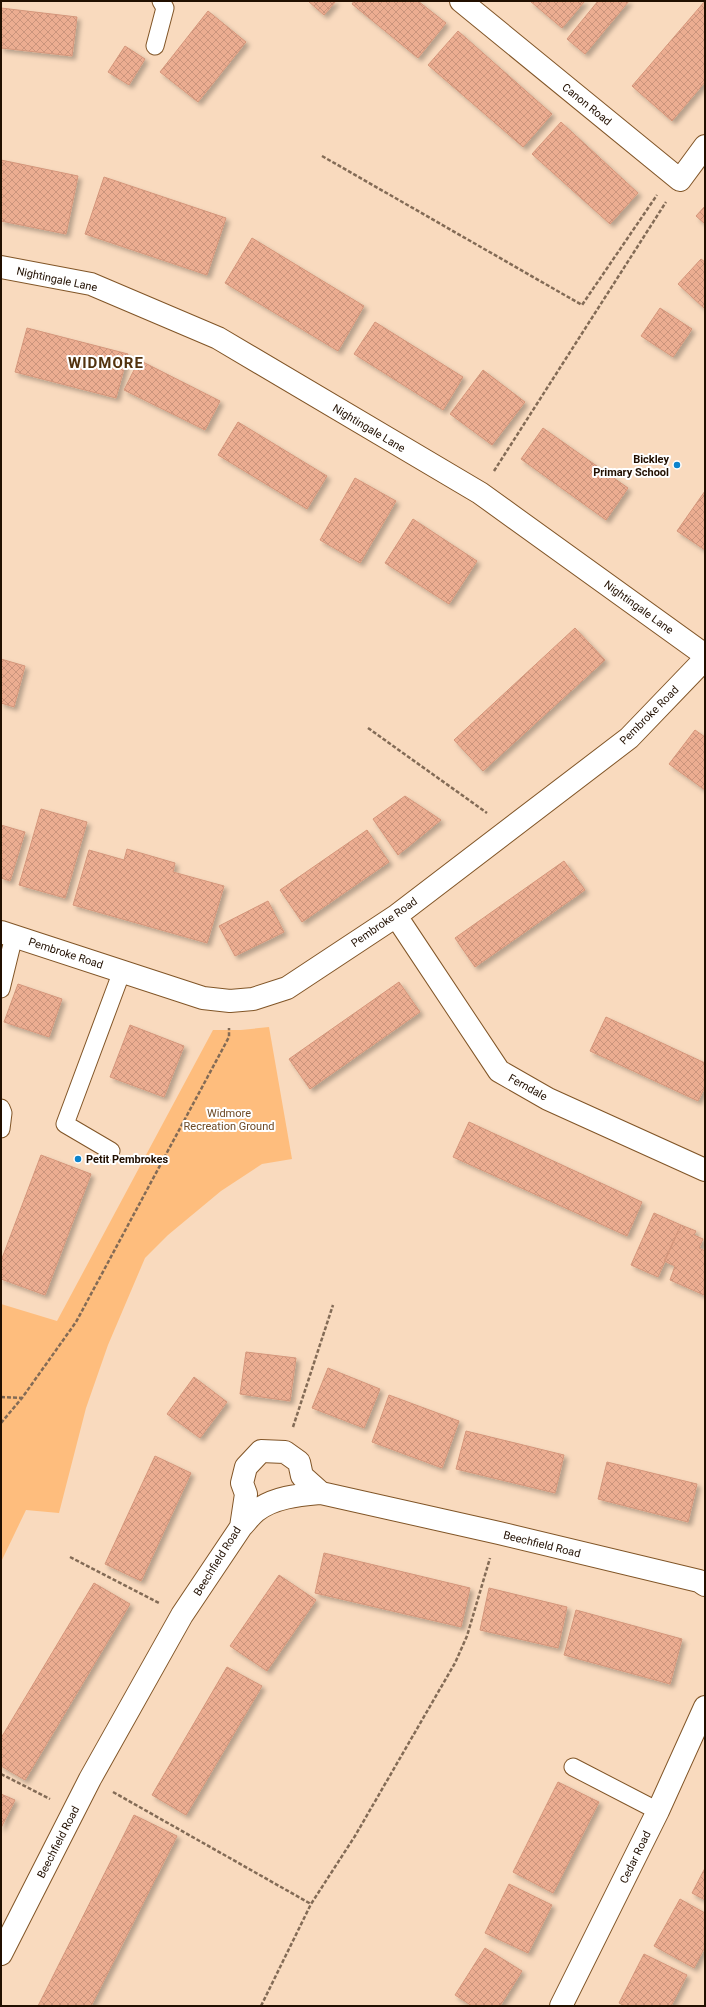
<svg xmlns="http://www.w3.org/2000/svg" width="706" height="2007" viewBox="0 0 706 2007" font-family="Roboto,sans-serif">
  <style>
    .green { fill: #febd7d }
    .building { fill: url(#building-cross-hatch); stroke: #d4967b; filter: url(#shadow) }
    .lines { fill: none; stroke-linecap: round; stroke-linejoin: round }
    .service-casing { stroke: #815527; stroke-width: 19 }
    .minor-casing { stroke: #815527; stroke-width: 24 }
    .tertiary-casing { stroke: #815527; stroke-width: 24 }
    .path { stroke: #836b56; stroke-width: 2.5; stroke-dasharray: 4 2; stroke-linecap: butt }
    .service { stroke: #fff; stroke-width: 17 }
    .minor { stroke: #fff; stroke-width: 22 }
    .tertiary { stroke: #fff; stroke-width: 22 }
    .poi-dot { fill: #0c83cc; stroke: #fff; stroke-width: 1.5 }
    .labels { text-anchor: middle; stroke-width: 4; stroke-linejoin: round; paint-order: stroke }
    .street-label { font-size: 11px; fill: #210f00; stroke: #fff }
    .poi-label { font-size: 11px; font-weight: bold; fill: #210f00; stroke: #fff; text-anchor: end }
    .park-label { font-size: 11px; fill: #6e4a26; stroke: #fff }
    .district-label { font-size: 15px; font-weight: bold; letter-spacing: 1px; fill: #52320e; stroke: #fff }
  </style>
  <defs>
    <pattern id="building-cross-hatch" width="8" height="8" patternUnits="userSpaceOnUse"><rect width="8" height="8" fill="#ecad91"/><path d="M0 0l8 8M0 8l8-8" fill="none" stroke="#ca947b"/></pattern>
    <filter id="shadow"><feDropShadow dx="3.5" dy="3.5" stdDeviation="2" flood-color="#0004"/></filter>
  </defs>
  <rect width="100%" height="100%" fill="#f9dabe"/>
  <path class="green" d="M269,1027L292,1159L262,1164L221,1191L168,1235L145,1258L108,1345L86,1408L59,1513L26,1510L1,1562V1304L57,1321L213,1030H241Z"/>
  <path class="building" d="M308,1H336L324,15Z
    M354,1H418L446,23L418,58L352,4Z
    M530,1H585L562,28Z
    M598,1H629L585,54L567,39Z
    M705,1V82L672,121L632,86Z
    M1,8L77,17L72,56L1,48Z
    M208,11L246,42L198,102L160,72Z
    M458,31L552,114L523,147L428,65Z
    M125,46L145,59L129,85L108,72Z
    M561,122L638,193L610,224L532,154Z
    M1,160L78,176L66,234L1,221Z
    M104,177L226,218L207,275L85,234Z
    M705,206V224L696,216Z
    M252,238L364,306L338,351L225,283Z
    M701,259L705,262V309L678,284Z
    M660,308L692,329L673,357L641,336Z
    M375,322L463,377L443,410L354,354Z
    M27,328L128,354L116,398L15,372Z
    M139,360L220,401L205,430L124,390Z
    M483,370L525,402L492,445L450,414Z
    M238,422L327,476L307,509L218,455Z
    M543,428L628,488L606,520L521,459Z
    M355,478L396,501L360,563L320,540Z
    M705,491V550L677,531Z
    M413,519L477,561L449,604L385,563Z
    M575,628L605,660L483,771L454,740Z
    M1,659L25,666L14,707L1,703Z
    M695,730L705,737V790L669,764Z
    M405,796L441,820L398,855L373,819Z
    M41,809L87,822L65,898L19,885Z
    M1,825L25,832L10,881L1,878Z
    M367,830L389,862L302,922L280,890Z
    M127,849L175,863L173,872L224,886L207,943L73,905L89,850L124,860Z
    M564,861L585,890L475,967L455,938Z
    M268,901L284,932L235,956L219,926Z
    M399,982L420,1012L310,1089L289,1059Z
    M18,984L62,999L49,1037L4,1022Z
    M606,1017L705,1063V1087L698,1101L590,1051Z
    M130,1025L184,1046L164,1097L110,1077Z
    M469,1122L642,1202L627,1236L453,1157Z
    M41,1155L91,1174L45,1295L1,1279V1261Z
    M654,1213L681,1225L658,1277L631,1265Z
    M681,1225L696,1231L694,1235L703,1239L699,1248L705,1251L704,1295L670,1280L675,1266L664,1261Z
    M246,1352L296,1358L290,1401L240,1394Z
    M328,1368L380,1389L364,1428L312,1408Z
    M194,1377L227,1402L200,1438L167,1414Z
    M389,1395L459,1421L442,1468L372,1442Z
    M466,1431L564,1455L555,1493L456,1469Z
    M155,1456L191,1473L141,1581L105,1564Z
    M607,1462L697,1484L688,1522L598,1499Z
    M324,1553L470,1588L461,1627L315,1593Z
    M279,1575L316,1600L267,1671L230,1646Z
    M94,1583L130,1604L25,1780L1,1766V1738Z
    M489,1588L567,1607L558,1648L480,1630Z
    M576,1610L682,1639L670,1684L564,1655Z
    M227,1667L262,1686L186,1815L152,1795Z
    M558,1782L599,1802L553,1893L513,1872Z
    M1,1794L15,1800L1,1828Z
    M134,1815L177,1836L91,2006H38Z
    M705,1868V1900L692,1893Z
    M509,1884L552,1905L528,1953L485,1933Z
    M680,1899L705,1913V1947L694,1968L654,1946Z
    M485,1948L522,1971L500,2006H472L455,1995Z
    M644,1954L687,1975L671,2006H625L619,2003Z"/>
  <g class="lines">
    <g class="service-casing">
      <path id="service" d="M155,46L165,8L161,1
        M1,989L14,936
        M1,1108L3,1113L1,1129
        M111,1151L65,1124L122,971
        M573,1767L658,1811"/>
    </g>
    <g class="minor-casing">
      <path id="minor" d="M461,1L680,180L705,146
        M396,916L499,1071L548,1099L705,1170
        M1,932L203,998L230,1001L253,999L287,988L396,916L629,738L705,659
        M241,1527C246,1522 250,1516 256,1511C274,1497 299,1495 321,1493
        M1,1954L90,1779L182,1615L241,1527L246,1494L242,1483L246,1467L261,1451L285,1452L299,1462L302,1476L321,1493L499,1533L699,1581L705,1585
        M561,2006L658,1811L705,1707"/>
    </g>
    <g class="tertiary-casing">
      <path id="tertiary" d="M1,267L91,284L218,338L480,493L705,655"/>
    </g>
    <path class="path" d="M322,156L582,305L657,195
      M494,471L666,202
      M368,728L487,813
      M1,1397L22,1398
      M1,1423L22,1398L76,1322L229,1037V1028
      M293,1427L333,1305
      M70,1557L159,1603
      M1,1774L50,1799
      M113,1792L311,1904L355,1836L455,1663L467,1636L490,1558
      M261,2006L311,1904"/>
    <use href="#service" class="service"/>
    <use href="#minor" class="minor"/>
    <use href="#tertiary" class="tertiary"/>
  </g>
  <g class="poi-dot">
    <circle cx="677" cy="465" r="4"/>
    <circle cx="78" cy="1159" r="4"/>
  </g>
  <g class="labels">
    <g class="street-label">
      <text transform="translate(587 104) rotate(39)" y="4">Canon Road</text>
      <text transform="translate(57 279) rotate(12)" y="4">Nightingale Lane</text>
      <text transform="translate(369 428) rotate(31)" y="4">Nightingale Lane</text>
      <text transform="translate(639 607) rotate(36)" y="4">Nightingale Lane</text>
      <text transform="translate(649 715) rotate(-45)" y="4">Pembroke Road</text>
      <text transform="translate(384 922) rotate(-35)" y="4">Pembroke Road</text>
      <text transform="translate(66 953) rotate(18)" y="4">Pembroke Road</text>
      <text transform="translate(528 1087) rotate(29)" y="4">Ferndale</text>
      <text transform="translate(542 1544) rotate(14)" y="4">Beechfield Road</text>
      <text transform="translate(217 1561) rotate(-58)" y="4">Beechfield Road</text>
      <text transform="translate(58 1842) rotate(-63)" y="4">Beechfield Road</text>
      <text transform="translate(635 1857) rotate(-64)" y="4">Cedar Road</text>
    </g>
    <g class="poi-label">
      <text x="669" y="463">Bickley<tspan x="669" dy="13">Primary School</tspan></text>
      <text x="86" y="1163" text-anchor="start">Petit Pembrokes</text>
    </g>
    <g class="park-label">
      <text x="229" y="1117">Widmore<tspan x="229" dy="13">Recreation Ground</tspan></text>
    </g>
    <g class="district-label">
      <text x="106" y="368">WIDMORE</text>
    </g>
  </g>
  <rect width="706" height="2007" fill="none" stroke="#210f00" stroke-width="4"/>
</svg>
